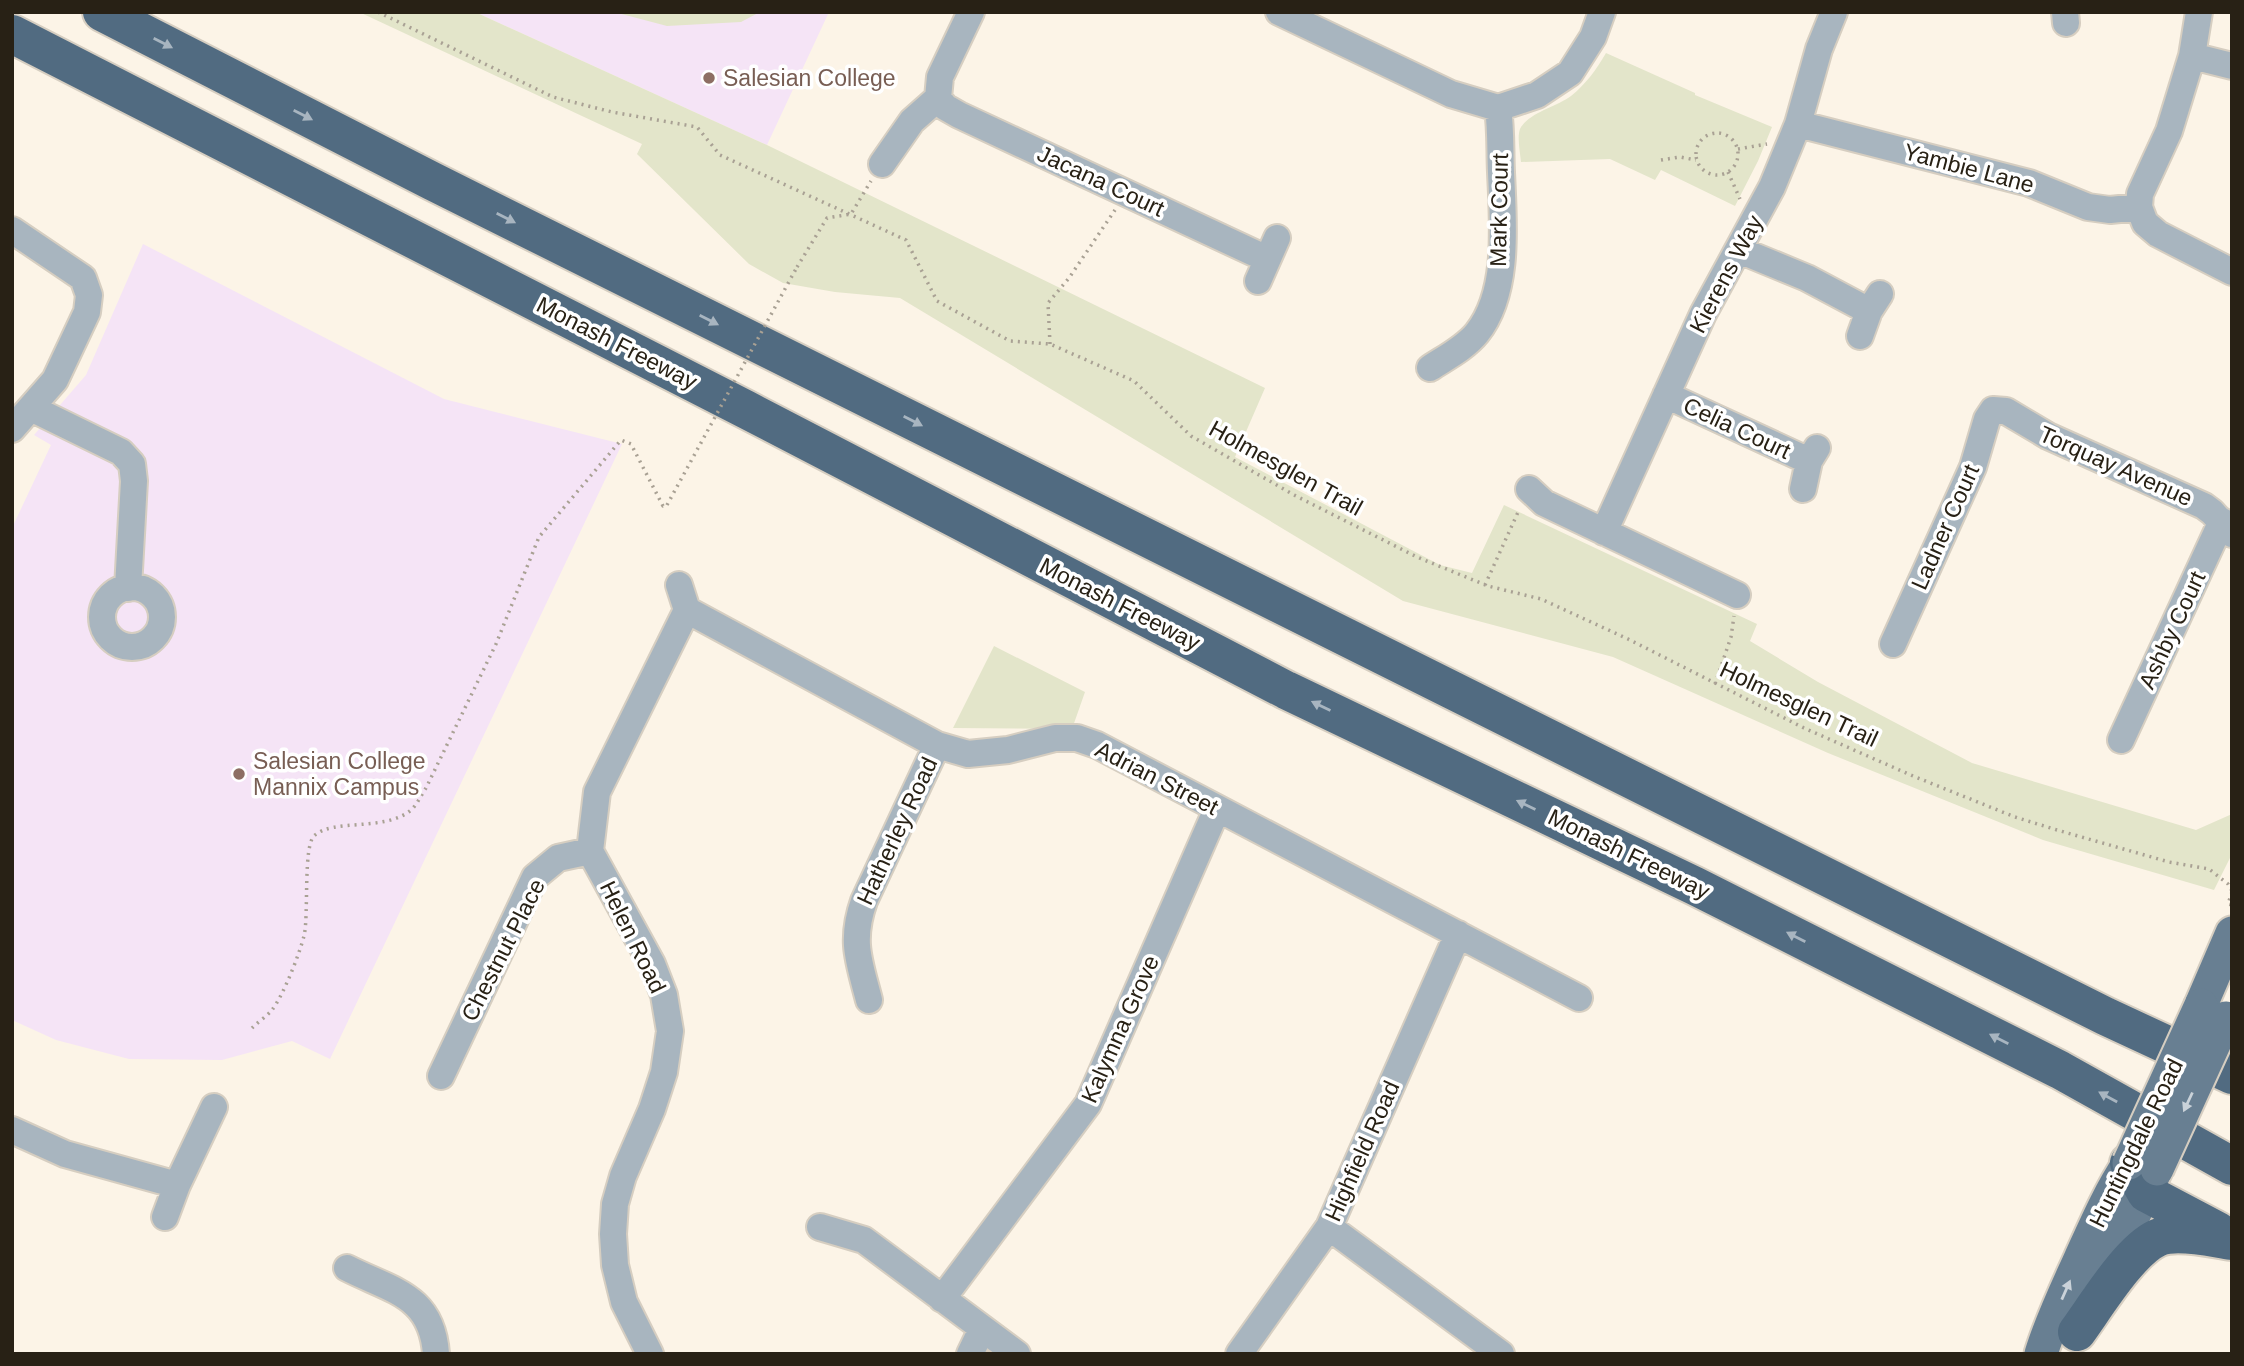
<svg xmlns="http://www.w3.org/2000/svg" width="2244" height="1366" viewBox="0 0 2244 1366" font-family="Arial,sans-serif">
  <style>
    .education { fill: #f5e4f6 }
    .green { fill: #e3e5ca }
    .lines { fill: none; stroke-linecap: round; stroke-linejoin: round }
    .minor-casing { stroke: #d6cec1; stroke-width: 30 }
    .major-casing { stroke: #d6cec1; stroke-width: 37 }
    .highway-casing { stroke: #d6cec1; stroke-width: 42 }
    .path { stroke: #a9a194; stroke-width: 3.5; stroke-dasharray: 2 5; stroke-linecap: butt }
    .minor { stroke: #a8b5bf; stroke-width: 26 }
    .major { stroke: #687f92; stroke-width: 33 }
    .highway { stroke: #516b81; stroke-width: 38 }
    .major-bridge-casing { stroke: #d6cec1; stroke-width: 37; stroke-linecap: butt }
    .path-bridge { stroke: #a9a194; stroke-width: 3.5; stroke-dasharray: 2 5; stroke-linecap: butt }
    .major-bridge { stroke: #687f92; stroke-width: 33 }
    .oneway { fill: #a8b5c0 }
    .oneway2 { fill: #cad2d9 }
    .education-dot { fill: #8d6e63; stroke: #fff; stroke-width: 2.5 }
    .labels { text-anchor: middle; stroke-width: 7; stroke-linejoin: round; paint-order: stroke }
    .education-label { font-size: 23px; fill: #785e54; stroke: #fff; text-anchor: start }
    .street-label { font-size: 23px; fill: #282115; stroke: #fff }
  </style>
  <rect width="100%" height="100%" fill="#fcf4e7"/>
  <path class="education" d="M475,12H829L767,145Z
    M143,244L444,399L622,444L330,1059L292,1041L222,1060L129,1059L56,1040L12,1020V528L51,445L34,435L86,375Z"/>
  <path class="green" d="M359,12H475L767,145L1265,388L1235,457L1440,565L1472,573L1504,505L1757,624L1750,641L1818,682L1972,763L2196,830L2232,814V854L2214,890L2043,840L1828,753L1613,657L1403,601L900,298L835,292L783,283L749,264L637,154L642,144Z
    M614,12H760L741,22L667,26Z
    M1606,53L1695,93V95L1772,127L1758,161L1735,206L1661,170L1655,180L1610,159L1521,162C1520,152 1517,137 1520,129C1528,113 1556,107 1571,96C1586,84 1596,70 1606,53Z
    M994,646L1085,692L1072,729L953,728Z"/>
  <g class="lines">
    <g class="minor-casing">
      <path id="minor" d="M1279,12L1451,94L1498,108L1537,95L1570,73L1593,37L1602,12
        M2065,12L2066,23
        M2199,12L2192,56L2169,131L2140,194L2139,207L2145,223L2158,234L2232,272
        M2192,56L2232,66
        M938,98L945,107L959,115L1267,259
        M938,98L940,77L971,12
        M1798,124L2029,183L2088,207L2110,210L2139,207
        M882,164L912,121L938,98
        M12,230L83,278L89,295L87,312L55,380L12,429
        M1739,250L1807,278L1869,311
        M1258,281L1277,238
        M1860,336L1869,311L1880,294
        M1430,368C1445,358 1465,348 1477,333C1510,292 1503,221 1501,172C1500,151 1501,129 1498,108
        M1666,395L1809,461
        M31,408L121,452L132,464L134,481L128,588
        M1529,489L1544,503L1737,595
        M1803,489L1809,461L1817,448
        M1604,532L1703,314L1772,187L1798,124L1819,49L1834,12
        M679,585L687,610
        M102 617a30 30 0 1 1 60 0a30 30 0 1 1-60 0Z
        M687,610L937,745L968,754L1008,750L1055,738H1077L1097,745L1579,998
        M1893,644L1973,467L1987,419L1993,410L2006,411L2048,436L2204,506L2212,512L2232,534
        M2121,740L2222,521
        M869,1000C859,961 850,941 864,901L937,745
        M441,1076L535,877L558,858L590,851
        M12,1130L65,1154L177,1185
        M165,1217L177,1185L214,1107
        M820,1227L864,1240L1017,1354
        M1329,1227L1501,1354
        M347,1268C392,1291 432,1295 436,1354
        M942,1299L1088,1104L1217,809
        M650,1354L624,1302L615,1265L613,1234L615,1204L623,1176L652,1109L664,1072L670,1031L664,995L652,964L590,851L597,792L687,610
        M970,1354L982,1329
        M1239,1354L1329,1227L1458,934"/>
    </g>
    <g class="major-casing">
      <path id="major" d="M2201,1005L2232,933
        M2101,1282L2156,1170
        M2041,1354C2051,1321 2066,1290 2080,1259C2095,1226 2109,1193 2129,1163"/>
    </g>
    <g class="highway-casing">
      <path id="highway" d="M102,12L432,181L2105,1016L2232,1075
        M12,34L745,409L1286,690L1695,886L2060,1070L2232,1166
        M2129,1163L2146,1193L2218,1231
        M2077,1332C2096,1306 2129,1251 2157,1238C2176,1229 2211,1238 2232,1241"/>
    </g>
    <path class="path" d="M378,12L553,97L612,112L697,127L720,155L906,240L937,301L1010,341L1050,344L1134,381L1191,436L1294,495L1417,557L1488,586L1541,599L1628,639L1804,728L1913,776L2015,817L2057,830L2169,862L2209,869L2228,884L2232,891
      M1696 154a21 21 0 1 1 42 0a21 21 0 1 1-42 0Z
      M1738,149L1767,144
      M1661,160L1680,157L1696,160
      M1728,172L1740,199
      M797,267L827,218L851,214L871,181
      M1050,344L1048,303L1069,278L1115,210
      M1485,585L1519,510
      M1715,684L1731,637L1734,616
      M2232,892L2228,904L2232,905
      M252,1028C258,1022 267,1016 272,1010C284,994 299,955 304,936C309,915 303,847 314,836C332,818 385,832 411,810C417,805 421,795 426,788L496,644L539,537L621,440L631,444L663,506L667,505"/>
    <use href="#minor" class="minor"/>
    <use href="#major" class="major"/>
    <use href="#highway" class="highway"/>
    <g class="major-bridge-casing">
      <path id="major-bridge" d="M2129,1163L2201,1005
        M2157,1169L2226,1018"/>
    </g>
    <path class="path-bridge" d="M667,505L797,267"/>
    <use href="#major-bridge" class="major-bridge"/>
  </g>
  <defs><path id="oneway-solid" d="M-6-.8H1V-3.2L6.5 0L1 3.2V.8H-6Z" transform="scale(1.75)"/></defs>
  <g class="oneway">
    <use href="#oneway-solid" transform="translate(163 43) rotate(27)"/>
    <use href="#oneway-solid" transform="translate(303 115) rotate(27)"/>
    <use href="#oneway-solid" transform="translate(506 218) rotate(27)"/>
    <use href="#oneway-solid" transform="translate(709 320) rotate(27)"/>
    <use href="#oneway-solid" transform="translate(913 421) rotate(27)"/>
    <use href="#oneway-solid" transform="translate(1321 706) rotate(-154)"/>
    <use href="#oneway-solid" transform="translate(1526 805) rotate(-154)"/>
    <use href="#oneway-solid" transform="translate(1796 937) rotate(-153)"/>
    <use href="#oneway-solid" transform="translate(1999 1039) rotate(-153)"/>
    <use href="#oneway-solid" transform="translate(2108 1097) rotate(-151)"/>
  </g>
  <g class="oneway2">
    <use href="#oneway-solid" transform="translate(2188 1102) rotate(115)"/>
    <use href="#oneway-solid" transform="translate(2066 1290) rotate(-66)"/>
  </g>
  <g class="education-dot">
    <circle cx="709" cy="78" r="7"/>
    <circle cx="239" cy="774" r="7"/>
  </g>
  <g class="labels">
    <g class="education-label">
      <text x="723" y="86">Salesian College</text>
      <text x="253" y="769">Salesian College<tspan x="253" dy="26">Mannix Campus</tspan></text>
    </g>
    <g class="street-label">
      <text transform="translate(1969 168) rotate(15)" y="8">Yambie Lane</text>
      <text transform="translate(1101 181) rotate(25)" y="8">Jacana Court</text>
      <text transform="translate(1499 210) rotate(-89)" y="8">Mark Court</text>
      <text transform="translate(1726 274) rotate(-62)" y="8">Kierens Way</text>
      <text transform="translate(617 343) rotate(27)" y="8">Monash Freeway</text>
      <text transform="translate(1737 428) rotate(25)" y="8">Celia Court</text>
      <text transform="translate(2116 466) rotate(24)" y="8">Torquay Avenue</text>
      <text transform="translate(1286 468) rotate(29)" y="8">Holmesglen Trail</text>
      <text transform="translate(1945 527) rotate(-66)" y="8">Ladner Court</text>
      <text transform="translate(1120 604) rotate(27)" y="8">Monash Freeway</text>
      <text transform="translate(2172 630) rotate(-65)" y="8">Ashby Court</text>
      <text transform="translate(1799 704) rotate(25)" y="8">Holmesglen Trail</text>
      <text transform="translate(1157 778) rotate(27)" y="8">Adrian Street</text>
      <text transform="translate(897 831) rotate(-65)" y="8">Hatherley Road</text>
      <text transform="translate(1629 854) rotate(26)" y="8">Monash Freeway</text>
      <text transform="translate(633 937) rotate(64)" y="8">Helen Road</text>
      <text transform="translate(503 950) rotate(-63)" y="8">Chestnut Place</text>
      <text transform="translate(1120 1029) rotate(-66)" y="8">Kalymna Grove</text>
      <text transform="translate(2136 1143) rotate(-64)" y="8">Huntingdale Road</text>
      <text transform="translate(1362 1151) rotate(-66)" y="8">Highfield Road</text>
    </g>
  </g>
  <rect width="2244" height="1366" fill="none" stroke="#282115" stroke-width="28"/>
</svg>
